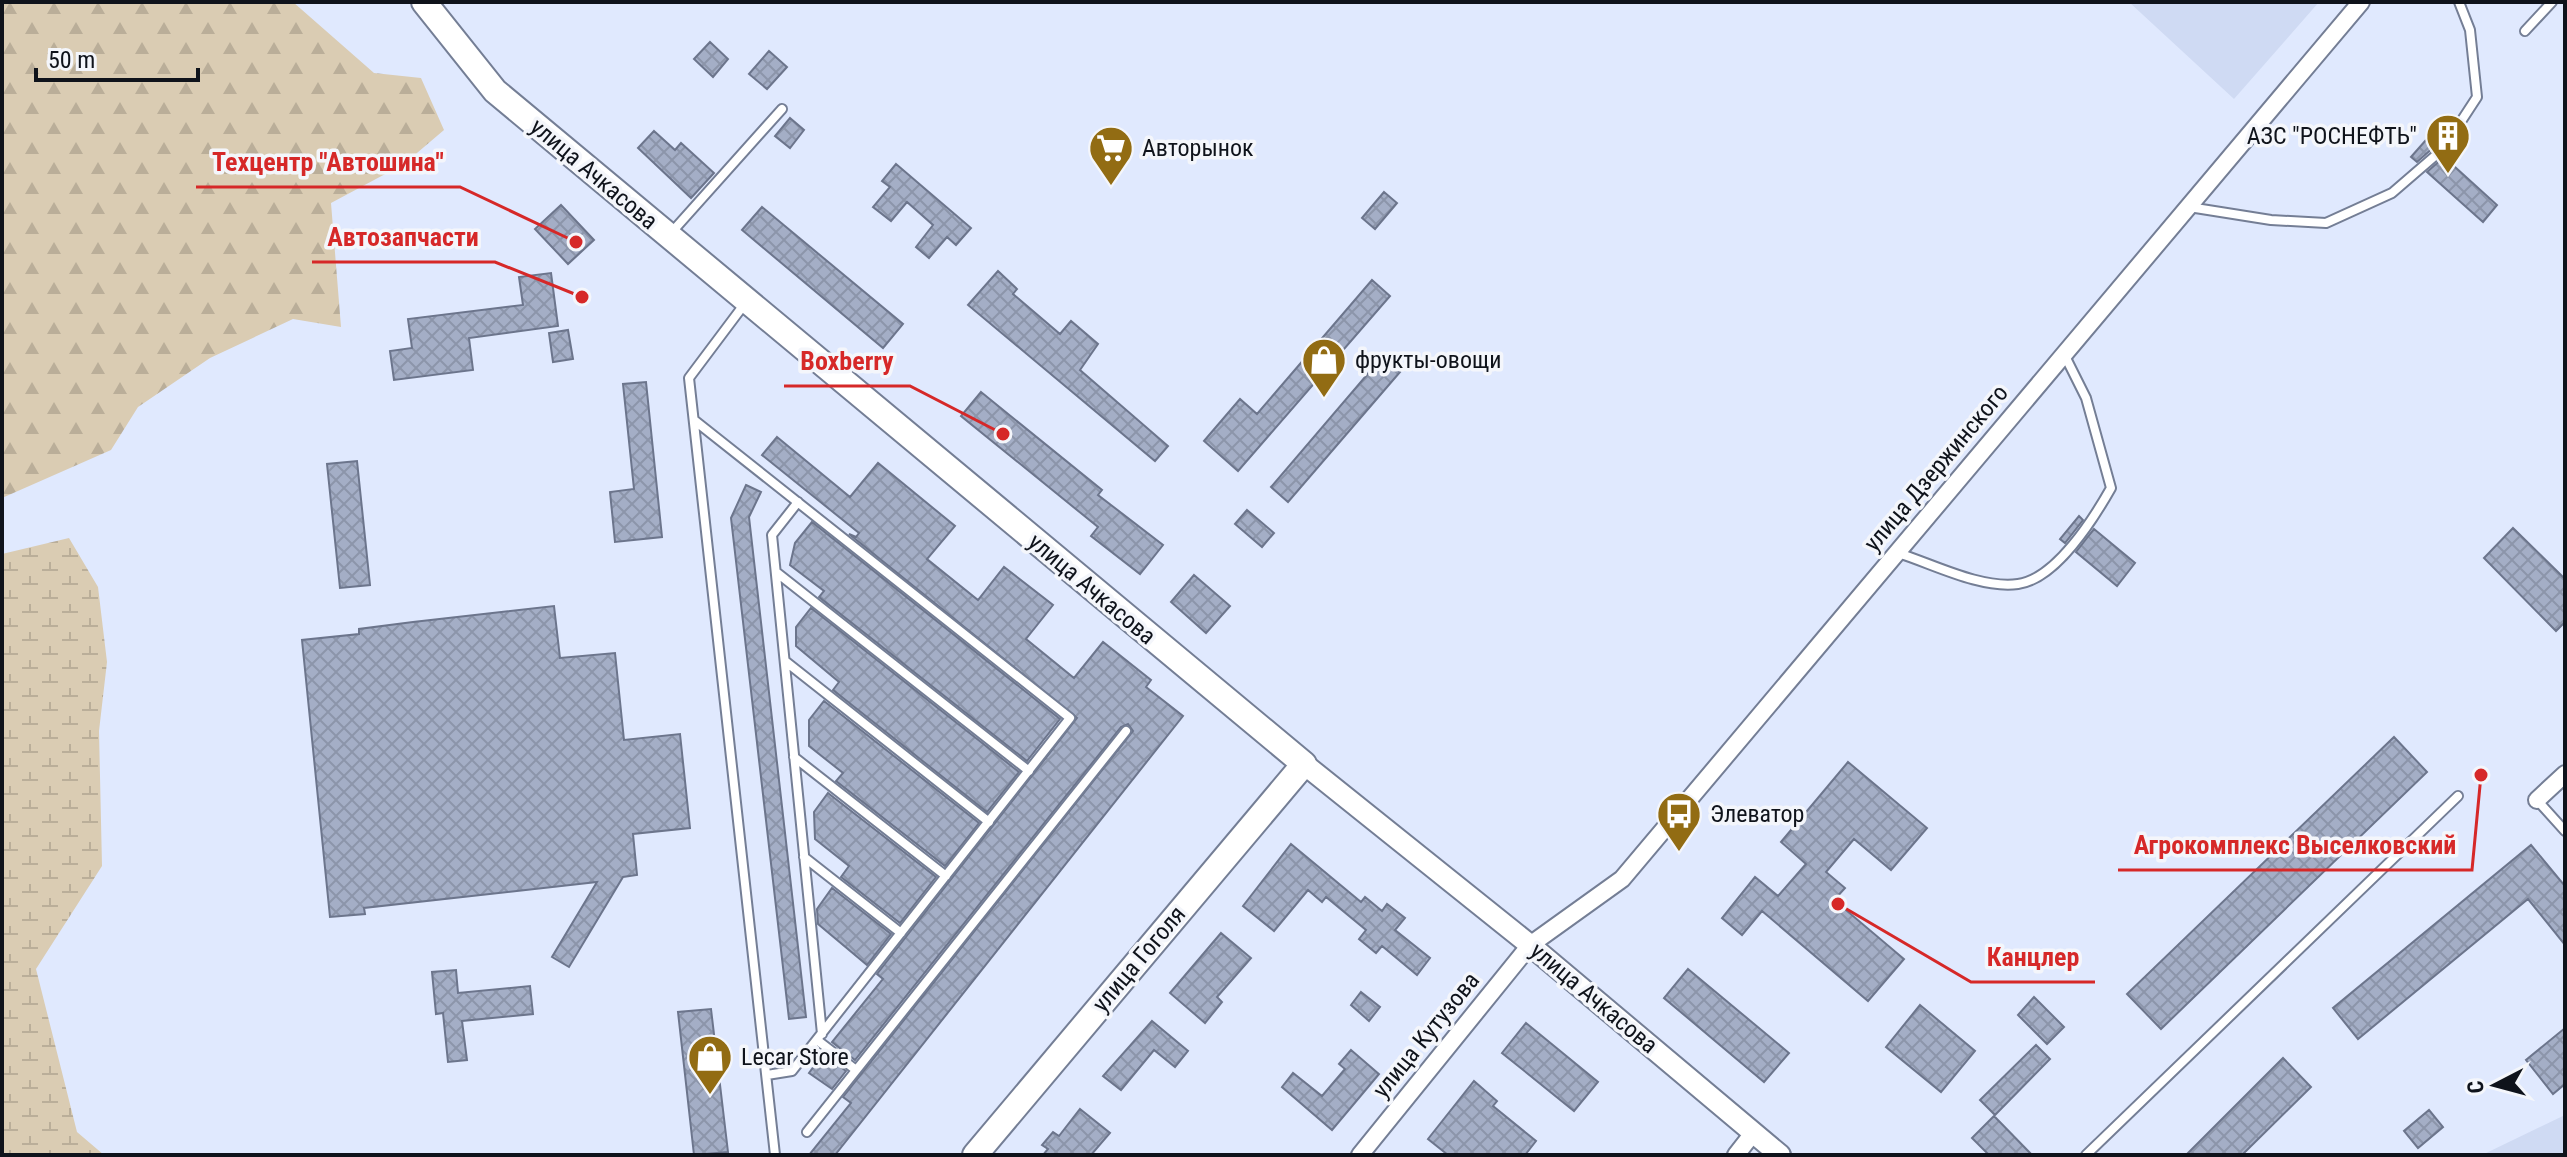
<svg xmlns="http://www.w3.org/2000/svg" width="2567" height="1157" viewBox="0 0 2567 1157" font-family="'Roboto Condensed',sans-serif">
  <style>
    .built { fill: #cfdaf3 }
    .forest { fill: url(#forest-firs) }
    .wetland { fill: url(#wetland-marsh) }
    .building { fill: url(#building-cross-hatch); stroke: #6c758c; stroke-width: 2 }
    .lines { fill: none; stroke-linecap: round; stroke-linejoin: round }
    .service-casing { stroke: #747e95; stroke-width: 12 }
    .minor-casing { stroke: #747e95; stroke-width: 20 }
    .tertiary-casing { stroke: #747e95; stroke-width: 24 }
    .secondary-casing { stroke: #747e95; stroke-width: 28 }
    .service { stroke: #fff; stroke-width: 8 }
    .minor { stroke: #fff; stroke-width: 16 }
    .tertiary { stroke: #fff; stroke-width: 20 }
    .secondary { stroke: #fff; stroke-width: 24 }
    .labels { text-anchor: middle; stroke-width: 7; stroke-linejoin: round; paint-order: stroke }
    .poi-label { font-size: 24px; fill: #0f131b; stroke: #f4f6fb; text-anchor: start }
    .street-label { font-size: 24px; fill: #0f131b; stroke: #f4f6fb }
    .leader { fill: none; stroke: #d62828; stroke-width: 3 }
    .callout-dot { fill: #d62828; stroke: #f4f6fb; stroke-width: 3 }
    .callout-label { font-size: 26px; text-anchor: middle; font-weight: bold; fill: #d62828; stroke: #f4f6fb; stroke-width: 7; stroke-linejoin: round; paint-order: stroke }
  </style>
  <defs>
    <pattern id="forest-firs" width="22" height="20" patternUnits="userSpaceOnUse" patternTransform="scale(2)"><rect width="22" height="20" fill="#daccb3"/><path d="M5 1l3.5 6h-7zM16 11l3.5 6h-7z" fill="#baae99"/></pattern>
    <pattern id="wetland-marsh" width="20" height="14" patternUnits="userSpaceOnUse" patternTransform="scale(2)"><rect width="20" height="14" fill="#daccb3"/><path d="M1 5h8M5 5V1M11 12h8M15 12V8" fill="none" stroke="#baae99"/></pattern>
    <pattern id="building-cross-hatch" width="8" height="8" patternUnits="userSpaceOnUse" patternTransform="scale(2)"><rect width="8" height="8" fill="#a4aec6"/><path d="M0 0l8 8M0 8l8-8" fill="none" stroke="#8c95aa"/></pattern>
  </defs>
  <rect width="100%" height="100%" fill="#e0e9fe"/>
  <path class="built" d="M2129,2H2319L2234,99Z
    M2565,1115V1155H2482Z"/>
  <path class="forest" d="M2,2H293L374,73L421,78L444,130L404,164L331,203L341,327L293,319L210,358L138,407L111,450L2,498Z"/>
  <path class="wetland" d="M69,538L98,587L107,662L99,731L102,866L36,969L77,1132L104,1155H2V554Z"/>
  <path class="building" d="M710,42L728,59L713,77L694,59Z
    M769,51L787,67L767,89L749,74Z
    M790,118L804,130L790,148L775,136Z
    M654,131L675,150L681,143L714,173L691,198L638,148Z
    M2426,140L2434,147L2417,162L2411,157Z
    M2444,157L2497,205L2483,222L2427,172Z
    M896,164L971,228L956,245L947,237L929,258L916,247L933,225L907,202L891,221L873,207L890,187L882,181Z
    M1384,192L1397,203L1375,229L1362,218Z
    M561,205L594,240L568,264L535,229Z
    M762,207L903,324L883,348L742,230Z
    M998,271L1017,289L1013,294L1060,334L1071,321L1098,344L1080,370L1168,446L1155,461L968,305Z
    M551,273L558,326L469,338L473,370L394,380L390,351L412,348L408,319L523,305L519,277Z
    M1372,280L1390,296L1238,471L1204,441L1240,399L1257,414Z
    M568,330L573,359L553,362L549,333Z
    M1383,356L1400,372L1288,502L1271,487Z
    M646,382L662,537L615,542L610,492L634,489L623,384Z
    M981,392L1102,490L1098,495L1163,545L1140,574L1091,536L1098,527L961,416Z
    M777,437L850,497L878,463L955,526L927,559L978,600L1004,567L1053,605L1026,639L1074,678L1103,642L1151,680L1146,687L1183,716L835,1155H809L851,1103L843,1097L1133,731L1128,724L1121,727L855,1060L832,1042L883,979L877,974L1077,718L849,534L856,537L859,533L762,455Z
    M357,461L370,585L340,588L327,464Z
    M746,485L761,492L749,517L806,1017L789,1019L731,518Z
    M1247,510L1274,533L1262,547L1235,524Z
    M2079,516L2083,520L2065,543L2060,539Z
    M812,522L1060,719L1027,761L819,597L824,591L790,565L795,543Z
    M2513,528L2565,579V622L2556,631L2484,558Z
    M2094,529L2135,563L2117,586L2076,552Z
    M1194,575L1230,606L1206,633L1171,602Z
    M554,606L560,658L615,653L624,740L680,734L690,828L633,834L637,875L623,877L569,967L552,957L597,882L364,908L365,914L330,917L302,640L359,634V629L413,622Z
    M811,608L1019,772L987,812L833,690L839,682L796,646V627Z
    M824,701L979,823L945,866L836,781L843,773L809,746V720Z
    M2394,737L2427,772L2161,1029L2127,994Z
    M1848,762L1927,828L1891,870L1854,839L1826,872L1845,888L1834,900L1904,959L1868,1001L1762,911L1742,935L1722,918L1755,877L1778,896L1806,864L1781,842Z
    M828,793L936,877L900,923L841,877L849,866L815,839L814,812Z
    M1291,844L1361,902L1365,897L1382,911L1387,904L1405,918L1395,930L1430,958L1417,975L1382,946L1376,953L1359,939L1366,930L1326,897L1322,902L1308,890L1274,931L1243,906Z
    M2531,845L2565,886V945L2528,899L2358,1039L2333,1008Z
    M832,888L891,934L867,965L818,924L817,909Z
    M1221,933L1251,958L1217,997L1222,1002L1205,1023L1170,993Z
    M1688,969L1789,1053L1764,1082L1664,998Z
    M456,970L458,993L530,986L533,1014L462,1021L467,1060L448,1062L443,1013L436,1014L432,972Z
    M1361,992L1380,1007L1369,1021L1351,1005Z
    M2034,997L2064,1027L2047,1044L2018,1015Z
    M1920,1005L1975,1051L1941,1092L1886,1047Z
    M711,1009L728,1152L694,1155L678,1012Z
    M1152,1021L1188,1051L1175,1067L1154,1050L1121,1090L1103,1076Z
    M1526,1023L1598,1082L1574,1111L1502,1053Z
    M2565,1028V1084L2553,1094L2526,1060Z
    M2036,1045L2050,1059L1995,1115L1980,1100Z
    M1351,1050L1379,1074L1332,1130L1282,1087L1293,1073L1322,1096L1345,1069L1339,1064Z
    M823,1054L846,1071L832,1089L809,1073Z
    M2283,1058L2311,1087L2242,1155H2186Z
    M1474,1081L1497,1101L1493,1106L1536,1141L1525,1155H1448L1428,1139Z
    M1080,1109L1110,1133L1091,1155H1043L1048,1149L1042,1145L1053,1132L1059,1136Z
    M2429,1110L2443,1127L2418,1148L2404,1131Z
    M1994,1116L2032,1155H1989L1972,1138Z"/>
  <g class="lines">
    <g class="service-casing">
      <path id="service" d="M2525,31L2552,2
        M2189,207L2271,220L2326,223L2392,193L2443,149L2477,97L2470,30L2459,2
        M671,233L782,109
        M746,302L689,378L775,1155
        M694,420L1070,718L792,1071L767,1075
        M798,502L772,535L822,1034
        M1898,553C1933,564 1980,589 2018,584C2056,579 2094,518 2111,488L2086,398L2064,354
        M776,572L1029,771
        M785,661L989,822
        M794,757L946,876
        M2537,800L2565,831
        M804,857L901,933
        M817,1040L856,1070
        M807,1132L1126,731
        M2086,1155L2458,796"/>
    </g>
    <g class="minor-casing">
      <path id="minor" d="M2537,800L2565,774
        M1360,1155L1530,945L1622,879L2361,2
        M1736,1155L1754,1132"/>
    </g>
    <g class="tertiary-casing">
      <path id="tertiary" d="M1304,764L1530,945L1780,1155"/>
    </g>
    <g class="secondary-casing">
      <path id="secondary" d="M424,2L495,91L1304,764L975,1155"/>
    </g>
    <use href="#service" class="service"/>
    <use href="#minor" class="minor"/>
    <use href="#tertiary" class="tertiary"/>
    <use href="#secondary" class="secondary"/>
  </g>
  <defs>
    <g id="building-pin" transform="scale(2.3)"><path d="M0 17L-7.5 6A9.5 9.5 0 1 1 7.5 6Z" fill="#926c13" stroke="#f4f6fb"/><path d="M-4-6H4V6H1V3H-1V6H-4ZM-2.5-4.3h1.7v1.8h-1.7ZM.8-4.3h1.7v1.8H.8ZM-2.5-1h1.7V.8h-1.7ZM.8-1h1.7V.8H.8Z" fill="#fff"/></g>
    <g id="supermarket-pin" transform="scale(2.3)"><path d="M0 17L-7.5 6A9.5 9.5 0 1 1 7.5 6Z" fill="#926c13" stroke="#f4f6fb"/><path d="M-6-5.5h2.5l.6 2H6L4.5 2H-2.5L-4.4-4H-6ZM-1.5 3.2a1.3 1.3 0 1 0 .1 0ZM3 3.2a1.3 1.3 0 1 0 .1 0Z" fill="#fff"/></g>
    <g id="shop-pin" transform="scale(2.3)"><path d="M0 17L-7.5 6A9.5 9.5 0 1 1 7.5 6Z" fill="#926c13" stroke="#f4f6fb"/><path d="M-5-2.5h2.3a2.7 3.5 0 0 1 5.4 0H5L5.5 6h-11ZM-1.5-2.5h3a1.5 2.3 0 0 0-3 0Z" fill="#fff"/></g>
    <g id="bus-pin" transform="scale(2.3)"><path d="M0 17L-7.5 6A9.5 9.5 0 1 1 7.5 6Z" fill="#926c13" stroke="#f4f6fb"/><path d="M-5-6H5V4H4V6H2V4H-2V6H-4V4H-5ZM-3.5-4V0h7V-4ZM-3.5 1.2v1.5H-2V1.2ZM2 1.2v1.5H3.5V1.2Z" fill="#fff"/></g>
  </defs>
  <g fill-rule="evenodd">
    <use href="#building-pin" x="2448" y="136"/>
    <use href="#supermarket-pin" x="1111" y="148"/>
    <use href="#shop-pin" x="1324" y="360"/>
    <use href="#bus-pin" x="1679" y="814"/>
    <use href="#shop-pin" x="710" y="1057"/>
  </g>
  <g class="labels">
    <g class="poi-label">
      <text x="2417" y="144" text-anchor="end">АЗС "РОСНЕФТЬ"</text>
      <text x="1142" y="156">Авторынок</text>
      <text x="1355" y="368">фрукты-овощи</text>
      <text x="1710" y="822">Элеватор</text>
      <text x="741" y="1065">Lecar Store</text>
    </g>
    <g class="street-label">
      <text transform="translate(594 174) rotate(40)" y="8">улица Ачкасова</text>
      <text transform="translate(1936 468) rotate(-50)" y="8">улица Дзержинского</text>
      <text transform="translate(1092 589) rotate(40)" y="8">улица Ачкасова</text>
      <text transform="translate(1139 959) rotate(-50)" y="8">улица Гоголя</text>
      <text transform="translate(1594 998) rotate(40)" y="8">улица Ачкасова</text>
      <text transform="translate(1426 1035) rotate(-51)" y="8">улица Кутузова</text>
    </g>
  </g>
  <path class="leader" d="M576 242L460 187H196M582 297L495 262H312M1003 434L910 386H784M2481 775L2472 870H2118M1838 904L1971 982H2095"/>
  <g class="callout-dot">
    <circle cx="576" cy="242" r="8"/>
    <circle cx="582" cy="297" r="8"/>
    <circle cx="1003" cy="434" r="8"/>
    <circle cx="2481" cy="775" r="8"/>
    <circle cx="1838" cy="904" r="8"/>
  </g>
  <g class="callout-label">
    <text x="328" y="171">Техцентр "Автошина"</text>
    <text x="403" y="246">Автозапчасти</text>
    <text x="847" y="370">Boxberry</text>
    <text x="2295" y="854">Агрокомплекс Выселковский</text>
    <text x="2033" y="966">Канцлер</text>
  </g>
  <rect width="2567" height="1157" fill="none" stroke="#0f131b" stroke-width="8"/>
  <g transform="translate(2495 1085) rotate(264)" stroke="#f4f6fb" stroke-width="6" paint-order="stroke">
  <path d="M0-6L14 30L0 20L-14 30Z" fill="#0f131b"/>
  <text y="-12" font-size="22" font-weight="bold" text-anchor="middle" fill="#0f131b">С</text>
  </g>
  <path d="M36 68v12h162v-12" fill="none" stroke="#0f131b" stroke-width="4"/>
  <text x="48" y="68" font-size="24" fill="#0f131b" stroke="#f4f6fb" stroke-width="6" paint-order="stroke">50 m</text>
</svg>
